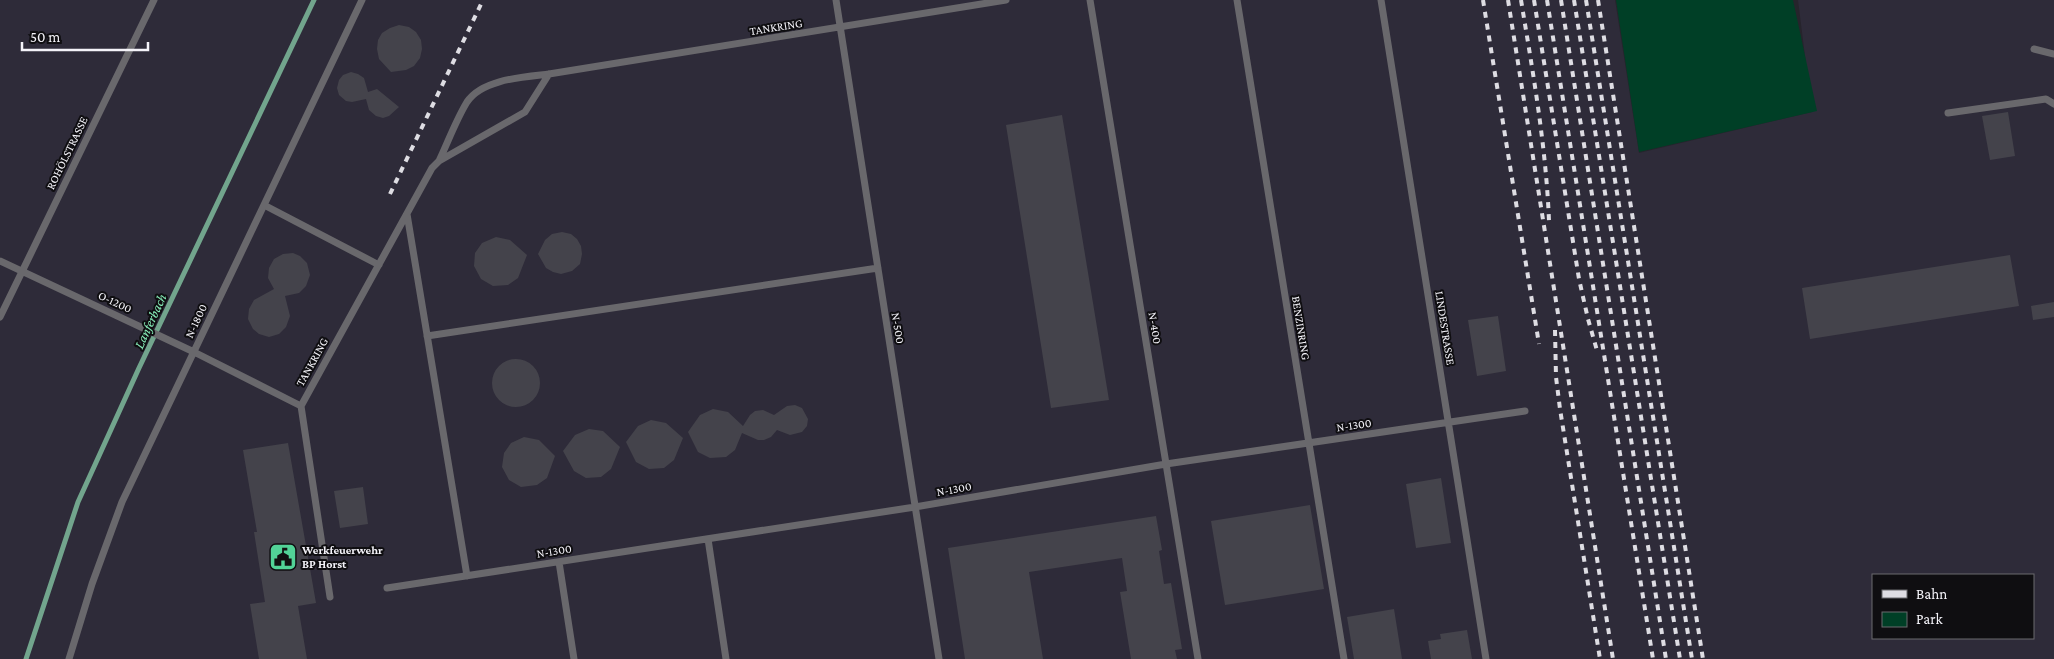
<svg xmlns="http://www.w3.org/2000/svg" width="2054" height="659" viewBox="0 0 2054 659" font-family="'Crimson Pro',serif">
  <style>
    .built { fill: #2e2b39; fill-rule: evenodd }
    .green { fill: #003f26 }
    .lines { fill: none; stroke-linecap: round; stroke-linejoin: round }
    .stream { stroke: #72a58d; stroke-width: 5 }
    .building { fill: #44434b }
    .lane { stroke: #69686c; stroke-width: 7 }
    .rail { stroke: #dedde3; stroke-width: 4; stroke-dasharray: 6 6; stroke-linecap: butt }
    .labels { text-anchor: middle; stroke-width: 4; stroke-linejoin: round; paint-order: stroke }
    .street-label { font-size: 12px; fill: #f4f3f9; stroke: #0f0e11 }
    .poi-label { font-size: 12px; font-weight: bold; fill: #f4f3f9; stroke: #0f0e11; text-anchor: start }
    .water-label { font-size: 14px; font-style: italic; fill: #87eeb9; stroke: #0f0e11 }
  </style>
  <rect width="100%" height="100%" fill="#26242c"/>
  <path class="built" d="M0,0H1615L1639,153L1812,112L1798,0H2054V659H0ZM1873,575H2033V638H1873Z"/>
  <path class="green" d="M1616,0H1793L1817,111L1639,152Z"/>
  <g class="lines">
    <path class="stream" d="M26,659L78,502L139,368L314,0"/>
  </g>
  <path class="building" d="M399,25L409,27L416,32L421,40L422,49L420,58L414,66L406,70L391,72L379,59L377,49L378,40L382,33L390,28Z
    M351,72L358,74L364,78L368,92L377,89L399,107L389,116L383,118L376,116L369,110L366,99L352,102L346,101L339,95L337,88L339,80L343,75Z
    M2008,112L2015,156L1990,160L1982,116Z
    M1062,115L1109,400L1051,408L1006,125Z
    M562,232L571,234L577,239L581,246L582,254L580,264L572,271L561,274L553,272L546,268L538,254L545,240L552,234Z
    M496,237L510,240L527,255L518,278L508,285L493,286L481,279L474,266L475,253L482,243Z
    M293,253L300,256L307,263L310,275L306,286L299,293L285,296L290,316L286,327L279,334L269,337L259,334L253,329L248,319L249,309L254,300L274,289L268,278L269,268L274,259L283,254Z
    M2010,255L2019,306L1810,339L1802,288Z
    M2054,302V317L2033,320L2031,306Z
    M1498,316L1506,371L1477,376L1468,320Z
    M492 383a24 24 0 1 1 48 0a24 24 0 1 1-48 0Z
    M795,405L802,408L808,419L807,426L802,432L790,435L777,430L771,437L764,440H758L742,433L735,450L726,457L710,458L698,452L688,432L700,415L713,409L728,412L743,426L750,415L755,411L763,410L774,415L787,406Z
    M651,420L666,423L683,438L674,460L664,468L649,469L636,462L626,442L638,426Z
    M589,429L603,431L620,447L611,469L601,477L586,478L574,471L563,451L575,435Z
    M524,437L539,440L555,456L547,478L537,485L521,487L509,480L502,467L504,453L511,443Z
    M288,443L316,603L298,606L307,659H259L250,604L265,602L254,532H257L243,450Z
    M1441,478L1451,543L1416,548L1406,484Z
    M363,487L368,524L340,528L334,491Z
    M1310,505L1324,589L1225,605L1211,521Z
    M1156,516L1162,550L1159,551L1164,584L1171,583L1182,649L1175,650L1177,659H1131L1120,592L1127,591L1122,558L1029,572L1043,659H965L948,548Z
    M1394,609L1402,659H1354L1347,617Z
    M1467,630L1472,659H1431L1428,641L1441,639L1440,634Z"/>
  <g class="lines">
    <path class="lane" d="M836,0L939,659
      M1090,0L1198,659
      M1237,0L1344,659
      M1381,0L1486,659
      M2034,49L2054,54
      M1948,113L2046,99L2054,104
      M439,161C448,142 456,120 467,102C482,79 524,77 549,74L1006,0
      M264,205L379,265
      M407,214L467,576
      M0,261L194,352L301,406
      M0,317L154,0
      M427,336L878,268
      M708,539L726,659
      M559,562L574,659
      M387,588L915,507L1166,464L1525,411
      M330,597L301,406L432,168L439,161L525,112L549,74
      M69,659L92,584L122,502L362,0"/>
    <path class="rail" d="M1483,0L1539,344
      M1508,0L1613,659
      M1521,0C1533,73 1546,146 1549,221
      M1534,0L1579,279L1588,319L1598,354
      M1547,0L1653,659
      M1561,0L1666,659
      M1574,0L1680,659
      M1586,0L1692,659
      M1598,0L1703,659
      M390,194L483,0
      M1555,330L1556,377L1560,409L1600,659"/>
  </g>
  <defs>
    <g id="civic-square" transform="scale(1.4375)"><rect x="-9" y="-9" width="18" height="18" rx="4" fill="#52d397" stroke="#0f0e11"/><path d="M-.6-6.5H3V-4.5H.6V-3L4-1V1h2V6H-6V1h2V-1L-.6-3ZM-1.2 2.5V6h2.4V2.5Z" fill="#111"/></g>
  </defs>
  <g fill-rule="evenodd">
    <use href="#civic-square" x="283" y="557"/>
  </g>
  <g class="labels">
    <g class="street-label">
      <text transform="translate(776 27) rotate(-9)" y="4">TANKRING</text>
      <text transform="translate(67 153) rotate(-64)" y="4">ROHÖLSTRASSE</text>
      <text transform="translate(115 302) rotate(25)" y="4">O-1200</text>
      <text transform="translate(196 321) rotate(-65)" y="4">N-1800</text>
      <text transform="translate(898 328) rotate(81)" y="4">N-500</text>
      <text transform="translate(1155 328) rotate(81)" y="4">N-400</text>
      <text transform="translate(1301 328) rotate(81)" y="4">BENZINRING</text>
      <text transform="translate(1445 328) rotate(81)" y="4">LINDESTRASSE</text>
      <text transform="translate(312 362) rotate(-61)" y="4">TANKRING</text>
      <text transform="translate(1354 425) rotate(-8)" y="4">N-1300</text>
      <text transform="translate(954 489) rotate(-10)" y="4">N-1300</text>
      <text transform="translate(554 551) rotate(-9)" y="4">N-1300</text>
    </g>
    <g class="poi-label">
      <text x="302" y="554">Werkfeuerwehr<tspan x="302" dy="14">BP Horst</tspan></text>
    </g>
    <g class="water-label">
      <text transform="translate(150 321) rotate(-65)" y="5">Lanferbach</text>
    </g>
  </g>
  <rect x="1872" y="574" width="162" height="65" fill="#0f0e11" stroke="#6b6a6e"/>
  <rect x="1882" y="590" width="25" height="8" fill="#dedde3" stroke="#6b6a6e"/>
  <text x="1916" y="599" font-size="15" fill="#f4f3f9">Bahn</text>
  <rect x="1882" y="612" width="25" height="15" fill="#003f26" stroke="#6b6a6e"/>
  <text x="1916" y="624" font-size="15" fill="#f4f3f9">Park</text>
  <path d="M22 42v8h126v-8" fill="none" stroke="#f4f3f9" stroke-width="2.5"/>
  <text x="30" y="42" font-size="15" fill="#f4f3f9" stroke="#0f0e11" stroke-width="4" paint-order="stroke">50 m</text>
</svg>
